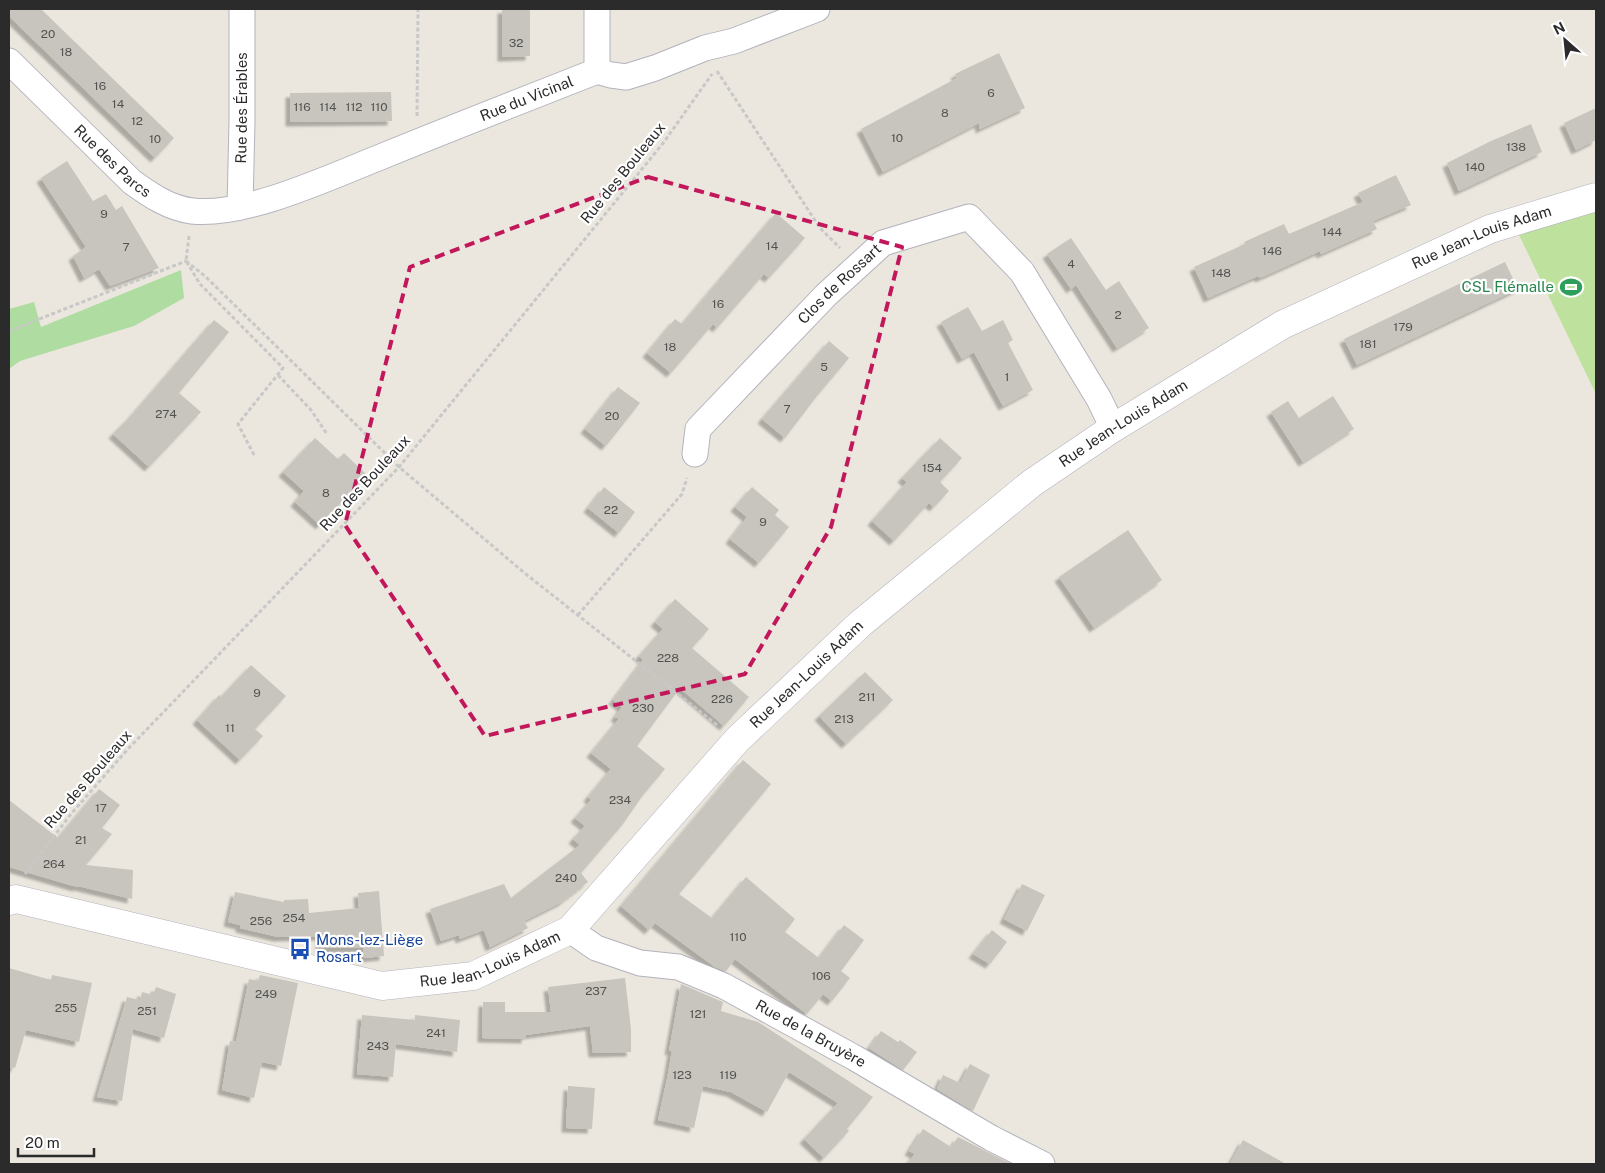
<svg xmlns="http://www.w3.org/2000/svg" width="1605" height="1173" viewBox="0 0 1605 1173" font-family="'Public Sans',sans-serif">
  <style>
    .green { fill: #afdca0 }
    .pitch { fill: #bee29d }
    .building { fill: #c7c5bd; filter: url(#shadow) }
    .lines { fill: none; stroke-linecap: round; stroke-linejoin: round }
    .minor-casing { stroke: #b2b3bd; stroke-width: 27 }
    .tertiary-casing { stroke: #b2b3bd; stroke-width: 29 }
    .path { stroke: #c8c8c8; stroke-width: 3; stroke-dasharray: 4 2.5; stroke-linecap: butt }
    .minor { stroke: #fff; stroke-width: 25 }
    .tertiary { stroke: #fff; stroke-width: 28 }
    .marked { fill: none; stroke: #c2185b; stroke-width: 4; stroke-dasharray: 10 6; stroke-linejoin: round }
    .labels { text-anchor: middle; stroke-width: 4.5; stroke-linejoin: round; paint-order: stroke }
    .number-label { font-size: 12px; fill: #525250 }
    .street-label { font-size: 15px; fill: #2b2b2b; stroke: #fff }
    .leisure-label { font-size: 15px; fill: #27864d; stroke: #fff; text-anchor: end }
    .transit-label { font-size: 15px; fill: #164399; stroke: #fff; text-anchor: start }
  </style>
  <defs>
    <filter id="shadow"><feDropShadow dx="-4.5" dy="4.5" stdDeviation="1" flood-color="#0004"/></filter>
  </defs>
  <rect width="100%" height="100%" fill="#ebe7de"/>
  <path class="green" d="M181,270L184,298L134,326L20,361L9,369V309L34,302L41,327Z"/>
  <path class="pitch" d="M1596,210V394L1519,235Z"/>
  <path class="building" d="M9,9H41L174,138L155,158L9,16Z
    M502,9H530V56L502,57Z
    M999,53L1025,108L980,129L979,123L883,172L861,129L957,78L955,74Z
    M391,92L392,121L290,122V93Z
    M1596,108V140L1576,150L1564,123Z
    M1531,124L1542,152L1459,191L1447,163L1491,141Z
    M67,161L93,201L106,194L116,210L122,206L159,268L110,286L99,269L84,278L73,256L86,247L41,178Z
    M1396,175L1411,205L1373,221L1377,229L1321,254L1320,251L1260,278L1258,276L1208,298L1194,267L1245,244L1244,242L1284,224L1289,234L1363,202L1358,193Z
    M776,213L805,238L769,278L764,274L717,328L713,324L671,373L647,353L675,319L682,324Z
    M1071,238L1106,290L1119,281L1149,328L1117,348L1076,285L1071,289L1047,254Z
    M1505,262L1518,289L1357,365L1344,339Z
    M968,307L982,331L1003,320L1013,340L1008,343L1033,390L1003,406L974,352L962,359L941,322Z
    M214,320L229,332L179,393L201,412L149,467L113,434L131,416Z
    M829,341L849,358L817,396L785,438L762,419Z
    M618,387L640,403L606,446L585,429Z
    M1333,396L1354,429L1303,462L1271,412L1288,401L1299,418Z
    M315,438L338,459L344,453L367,475L320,525L295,502L304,491L283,472Z
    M940,438L962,458L940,482L949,491L934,507L929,503L894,541L872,521L907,482L902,478Z
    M604,487L635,512L619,533L588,508Z
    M752,487L779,510L775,515L789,527L759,563L730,539L747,517L735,507Z
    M1128,530L1162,580L1094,628L1059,577Z
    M675,599L709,629L692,648L749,697L724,726L680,688L637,746L665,769L643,795L623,824L581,873L588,882L562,902L524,921L528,928L490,947L484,930L460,939L459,935L441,941L430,909L504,884L511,898L580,845L573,839L585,826L575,818L591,800L588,797L611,769L591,753L619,719L615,717L622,707L613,700L643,660L639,656L663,629L655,622Z
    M251,665L286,696L255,729L263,736L240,760L197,720L219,695L221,697Z
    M865,672L893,700L846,744L819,716Z
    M743,760L771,784L679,894L712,918L746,877L795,919L785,932L819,958L844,925L864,940L841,971L850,978L832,1001L823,994L807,1014L735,959L726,971L715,967L655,923L649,930L621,906Z
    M99,789L120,805L102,828L112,834L86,865L133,870L132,899L78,886L77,887L9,867V800L58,838Z
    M1022,884L1045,895L1027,931L1004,919Z
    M379,891L384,956L364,958L363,948H321L320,936L278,937L240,928V925L228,922L235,892L284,902V900L308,899L309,913L359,908L358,893Z
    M992,930L1007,942L990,964L973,954Z
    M9,968L51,980L52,975L92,983L79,1042L26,1030L15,1068L9,1067Z
    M260,975L298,983L281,1066L262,1062L254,1098L222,1090L230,1041L236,1042L249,979L258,981Z
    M625,978L631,1029V1052L593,1053L590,1026L526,1035V1039L482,1038L483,1002H505V1012H551L548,987Z
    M681,984L723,1002L721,1011L758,1022L873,1097L847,1129L849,1131L824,1158L804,1139L838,1103L789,1072L767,1112L731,1092L703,1086L694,1128L658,1120L668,1074L672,1050L669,1051Z
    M156,987L176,994L164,1038L133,1029L122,1101L97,1097L127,997L140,1000L142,992L153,995Z
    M362,1015L415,1020V1015L460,1020L457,1052L396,1044L393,1077L357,1074Z
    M881,1031L898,1042L900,1040L917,1052L903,1070L869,1048Z
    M970,1064L990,1075L973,1111L937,1089L943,1075L960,1083Z
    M568,1086L595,1088L592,1129L566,1128Z
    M923,1129L951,1147L958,1137L1011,1164H907L915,1154L909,1151Z
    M1243,1140L1286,1164H1230Z"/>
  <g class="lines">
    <g class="minor-casing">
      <g id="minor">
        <path d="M597,9V71"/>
        <path id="s1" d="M9,61L132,182C150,195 169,208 192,211C246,217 332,176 383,156C454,127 526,99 597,71L611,75L626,77L655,68L705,48L734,41L817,9"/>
        <path id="s2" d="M240,207L242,121V9"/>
        <path id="s3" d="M695,454L698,429L826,295L883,243L969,217L1022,272L1099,399L1113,428"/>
        <path id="s4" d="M570,930L596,948L640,963L678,967L724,986L855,1058L991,1138L1042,1164"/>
      </g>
    </g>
    <g class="tertiary-casing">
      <g id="tertiary">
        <path id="s5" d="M9,901L16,899L382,986L473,976L570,930L737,740L860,624L1032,483L1113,428L1282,325L1490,229L1596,197"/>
      </g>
    </g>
    <path class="path" d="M717,71L820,228L840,248
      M417,116L418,9
      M189,236L186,261L200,284L283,368L238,424L255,457
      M186,261L206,277L399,467L527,575L717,725
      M9,331L186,261
      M278,375L311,410L327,434
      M578,615L682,494L687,478
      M25,874L71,814L127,750L399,467L664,142L712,74"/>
    <use href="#minor" class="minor"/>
    <use href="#tertiary" class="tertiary"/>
  </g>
  <path class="marked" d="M648,177L902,247L831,527L745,674L485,736L345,525L410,267Z"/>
  <defs>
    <g id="stadium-bare" transform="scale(1.725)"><path d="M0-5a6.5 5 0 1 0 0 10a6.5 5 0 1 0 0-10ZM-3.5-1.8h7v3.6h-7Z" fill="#2e9e5b" stroke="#fff" stroke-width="2.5" paint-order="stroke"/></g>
    <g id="bus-bare" transform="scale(1.725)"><path d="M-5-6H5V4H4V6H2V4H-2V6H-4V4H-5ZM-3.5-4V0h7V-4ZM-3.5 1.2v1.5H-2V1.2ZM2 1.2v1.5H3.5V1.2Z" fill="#1a4fb4" stroke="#fff" stroke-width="2.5" paint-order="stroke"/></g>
  </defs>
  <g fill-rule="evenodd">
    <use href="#stadium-bare" x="1571" y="287"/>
    <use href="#bus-bare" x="300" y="949"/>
  </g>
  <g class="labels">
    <g class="number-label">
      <text x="48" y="38">20</text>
      <text x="516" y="47">32</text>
      <text x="66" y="56">18</text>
      <text x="100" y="90">16</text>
      <text x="991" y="97">6</text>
      <text x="118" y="108">14</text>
      <text x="302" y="111">116</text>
      <text x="328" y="111">114</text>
      <text x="354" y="111">112</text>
      <text x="379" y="111">110</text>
      <text x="945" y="117">8</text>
      <text x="137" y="125">12</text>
      <text x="897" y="142">10</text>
      <text x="155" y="143">10</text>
      <text x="1516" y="151">138</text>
      <text x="1475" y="171">140</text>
      <text x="104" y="218">9</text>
      <text x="1332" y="236">144</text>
      <text x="772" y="250">14</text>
      <text x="126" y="251">7</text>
      <text x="1272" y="255">146</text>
      <text x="1071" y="268">4</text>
      <text x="1221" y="277">148</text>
      <text x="718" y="308">16</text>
      <text x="1118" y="319">2</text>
      <text x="1403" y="331">179</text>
      <text x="1368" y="348">181</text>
      <text x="670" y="351">18</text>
      <text x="824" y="371">5</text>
      <text x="1007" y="381">1</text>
      <text x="787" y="413">7</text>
      <text x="166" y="418">274</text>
      <text x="612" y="420">20</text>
      <text x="932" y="472">154</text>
      <text x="326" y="497">8</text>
      <text x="611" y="514">22</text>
      <text x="763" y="526">9</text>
      <text x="668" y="662">228</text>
      <text x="257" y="697">9</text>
      <text x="867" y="701">211</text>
      <text x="722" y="703">226</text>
      <text x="643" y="712">230</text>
      <text x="844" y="723">213</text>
      <text x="230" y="732">11</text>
      <text x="620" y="804">234</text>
      <text x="101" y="812">17</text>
      <text x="81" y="844">21</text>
      <text x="54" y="868">264</text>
      <text x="566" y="882">240</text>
      <text x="294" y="922">254</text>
      <text x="261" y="925">256</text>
      <text x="738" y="941">110</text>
      <text x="821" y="980">106</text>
      <text x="596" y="995">237</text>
      <text x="266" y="998">249</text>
      <text x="66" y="1012">255</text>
      <text x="147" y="1015">251</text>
      <text x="698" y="1018">121</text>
      <text x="436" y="1037">241</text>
      <text x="378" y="1050">243</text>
      <text x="682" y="1079">123</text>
      <text x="728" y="1079">119</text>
    </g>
    <g class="street-label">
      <text dy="5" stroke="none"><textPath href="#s1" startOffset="595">Rue du Vicinal</textPath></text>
      <text dy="5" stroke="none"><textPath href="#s2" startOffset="99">Rue des Érables</textPath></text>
      <text dy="5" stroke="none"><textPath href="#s1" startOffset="144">Rue des Parcs</textPath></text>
      <text transform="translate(623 173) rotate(-51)" y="5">Rue des Bouleaux</text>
      <text dy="5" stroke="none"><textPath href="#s5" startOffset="1741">Rue Jean-Louis Adam</textPath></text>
      <text dy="5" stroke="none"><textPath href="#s3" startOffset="228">Clos de Rossart</textPath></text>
      <text dy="5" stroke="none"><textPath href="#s5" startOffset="1336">Rue Jean-Louis Adam</textPath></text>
      <text transform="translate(365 483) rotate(-47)" y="5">Rue des Bouleaux</text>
      <text dy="5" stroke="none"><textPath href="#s5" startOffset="931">Rue Jean-Louis Adam</textPath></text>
      <text transform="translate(88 779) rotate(-49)" y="5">Rue des Bouleaux</text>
      <text dy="5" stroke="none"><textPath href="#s5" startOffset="496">Rue Jean-Louis Adam</textPath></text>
      <text dy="5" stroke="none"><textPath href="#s4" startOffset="265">Rue de la Bruyère</textPath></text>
    </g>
    <g class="leisure-label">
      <text x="1554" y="292">CSL Flémalle</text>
    </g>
    <g class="transit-label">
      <text x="316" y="945">Mons-lez-Liège<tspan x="316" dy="17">Rosart</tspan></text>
    </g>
  </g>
  <rect width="1605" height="1173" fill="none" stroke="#2b2b2b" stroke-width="20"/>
  <g transform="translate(1565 40) rotate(333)" stroke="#ffffff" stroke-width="4" paint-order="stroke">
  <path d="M0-4L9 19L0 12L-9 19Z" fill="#2b2b2b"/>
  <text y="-8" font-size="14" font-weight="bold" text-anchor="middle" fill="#2b2b2b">N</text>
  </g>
  <path d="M18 1148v8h76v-8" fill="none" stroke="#2b2b2b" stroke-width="2.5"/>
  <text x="25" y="1148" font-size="15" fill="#2b2b2b" stroke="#ffffff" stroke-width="4" paint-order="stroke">20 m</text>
</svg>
